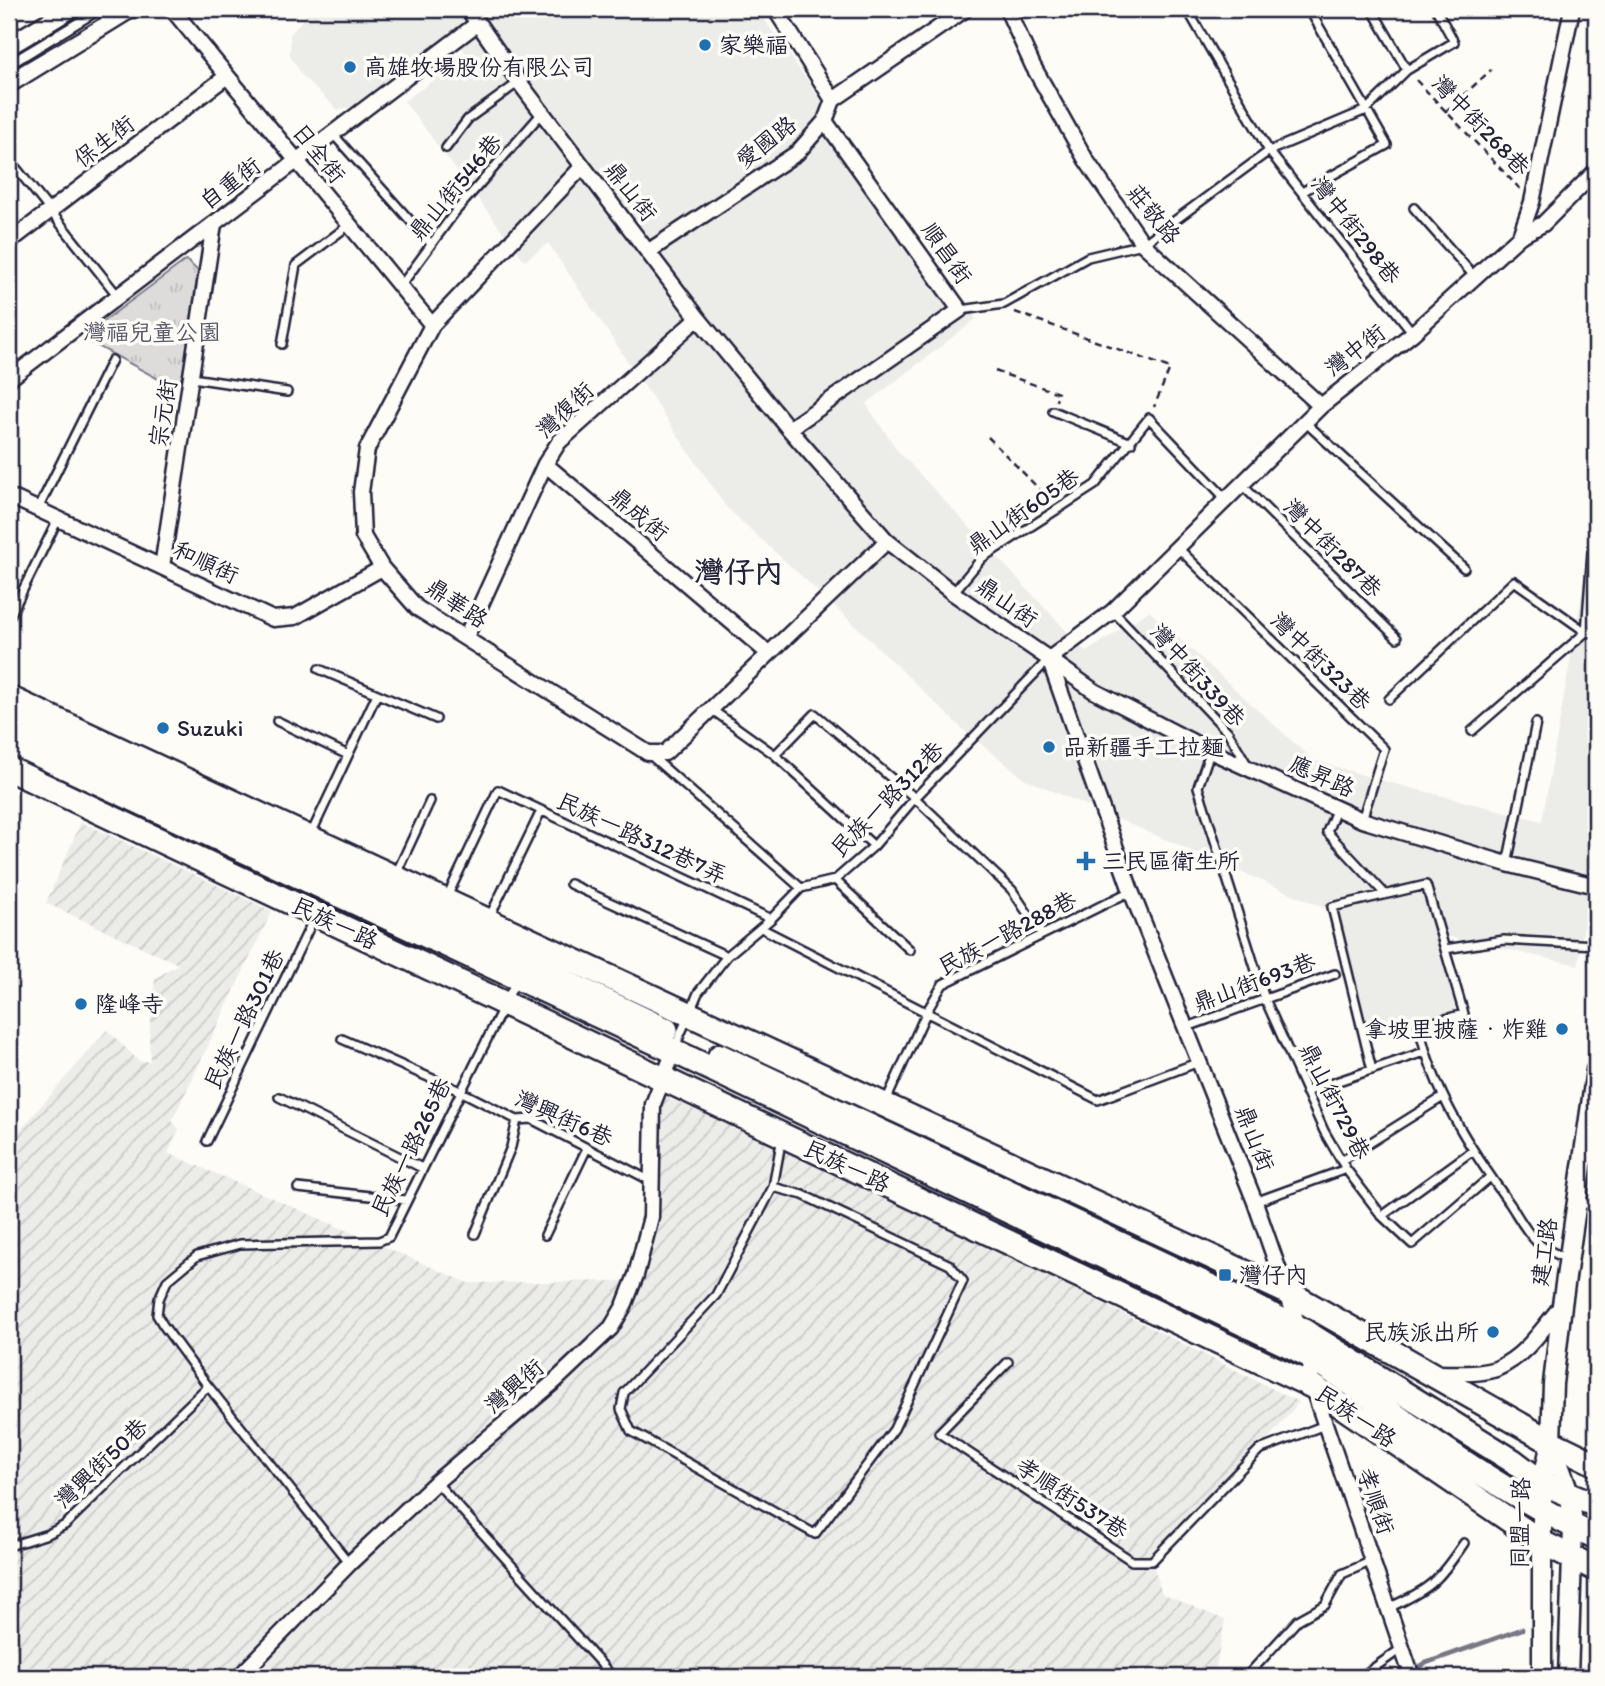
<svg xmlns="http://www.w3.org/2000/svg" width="1605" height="1686" viewBox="0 0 1605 1686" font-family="Itim,'LXGW WenKai TC',sans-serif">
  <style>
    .built { fill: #ecece9 }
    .industrial { fill: url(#industrial-furrows) }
    .park { fill: url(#park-tufts); stroke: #807f8b; stroke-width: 2 }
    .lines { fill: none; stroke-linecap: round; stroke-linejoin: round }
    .stream { stroke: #787885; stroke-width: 5 }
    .service-casing { stroke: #22223b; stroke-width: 12 }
    .minor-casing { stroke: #22223b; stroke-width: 19 }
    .tertiary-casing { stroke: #22223b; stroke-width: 23 }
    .primary-casing { stroke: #22223b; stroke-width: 28 }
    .path { stroke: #22223b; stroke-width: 2.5; stroke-dasharray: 7 5; stroke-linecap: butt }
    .service { stroke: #fdfcf7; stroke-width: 7 }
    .minor { stroke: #fdfcf7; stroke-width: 14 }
    .tertiary { stroke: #fdfcf7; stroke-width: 18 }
    .primary { stroke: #fdfcf7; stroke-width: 23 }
    .tram { stroke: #22223b; stroke-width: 2 }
    .poi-dot { fill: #1f6fb2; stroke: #fdfcf7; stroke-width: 2.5 }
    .labels { text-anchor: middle; stroke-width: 7; stroke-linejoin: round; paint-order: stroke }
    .poi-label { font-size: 23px; fill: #22223b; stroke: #fdfcf7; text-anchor: start }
    .street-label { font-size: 23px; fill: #22223b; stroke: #fdfcf7 }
    .park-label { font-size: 23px; fill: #5a5a6b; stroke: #fdfcf7 }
    .district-label { font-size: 30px; font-weight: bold; fill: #22223b; stroke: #fdfcf7 }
  </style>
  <defs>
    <pattern id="industrial-furrows" width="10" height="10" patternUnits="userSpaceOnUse" patternTransform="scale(1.75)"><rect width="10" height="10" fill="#ecece9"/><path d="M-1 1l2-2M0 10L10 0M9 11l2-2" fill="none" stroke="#cacac9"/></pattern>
    <pattern id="park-tufts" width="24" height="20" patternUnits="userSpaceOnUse" patternTransform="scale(1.75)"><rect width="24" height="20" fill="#dddcdb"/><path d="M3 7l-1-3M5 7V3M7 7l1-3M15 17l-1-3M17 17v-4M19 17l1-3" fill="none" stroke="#bdbcbd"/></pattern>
  </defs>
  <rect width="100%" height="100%" fill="#fdfcf7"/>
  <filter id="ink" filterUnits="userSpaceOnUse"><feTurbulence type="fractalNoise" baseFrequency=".0143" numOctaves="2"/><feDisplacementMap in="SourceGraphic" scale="14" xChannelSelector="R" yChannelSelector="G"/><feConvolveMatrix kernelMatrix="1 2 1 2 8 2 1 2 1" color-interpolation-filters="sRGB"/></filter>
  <g filter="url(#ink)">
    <path class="built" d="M311,9H757L976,319L866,404L898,451L1086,652L1149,611L1313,760L1387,782L1542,821L1596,515V846L1578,965L1436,934L1456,1012L1362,1033L1332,911L1025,779L960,727L857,627L726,507L548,243L525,261L404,101L468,56L451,32L351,107L338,110L304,78L290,56V35Z"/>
    <path class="industrial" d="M81,822L272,911L172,1121L179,1129L168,1153L468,1283L633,1281L636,1275L660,1095L711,1116L1038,1271L1299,1402L1259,1450L1152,1561L1162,1594L1225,1620L1214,1677H9V1178L18,1163L17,1134L107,1030L140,1062L150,1061L149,1037L155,979L178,964L46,903Z"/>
    <path class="park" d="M186,260L198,271L183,376L173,387L92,343L93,329Z"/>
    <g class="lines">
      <path class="stream" d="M1403,1677L1426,1663L1522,1629"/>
      <g class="service-casing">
        <path id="service" d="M944,9L950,18
          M1187,9L1269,151L1413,333
          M1372,9L1407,70
          M333,134L431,244
          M446,148L468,119L519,82
          M9,159L118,296
          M1302,192L1387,145L1309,9
          M1414,208L1474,276
          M400,287L455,212L542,113
          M961,310L1004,304L1088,257L1143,244L1269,151L1366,110L1407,70L1454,42L1436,9
          M282,344L296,265L349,225
          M192,378L287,392
          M1053,411L1131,443
          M1306,423L1464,568
          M1242,485L1397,638
          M38,509L112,360
          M1178,548L1384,749L1362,820
          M953,593L982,558L1095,485L1149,418L1226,499
          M1113,611L1228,732L1248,766
          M9,618L58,519
          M319,669L436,719
          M1389,699L1514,581L1586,632L1596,633
          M711,709L775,755L874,846
          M277,721L348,755
          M1472,731L1586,632L1592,552
          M1210,752L1198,787L1265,999L1324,1131L1346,1169L1382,1216L1412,1244L1490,1177
          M649,754L801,888
          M775,755L815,714L915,798L1012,890L1042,935
          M1337,808L1327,832L1385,894
          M311,834L377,694
          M1507,864L1536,723
          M396,874L430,801
          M835,880L910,950
          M570,884L727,956
          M446,899L498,790L771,919
          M490,916L541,811
          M761,928L1098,1100L1199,1062
          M1445,949L1504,940L1596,945
          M1187,1027L1335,974
          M342,1039L460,1091L517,1120L531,1119L651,1181
          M675,1047L698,993L727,956L771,919L801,888L835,880L874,846L915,798L1048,660
          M1372,1070L1332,907L1426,885L1464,1014L1419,1026C1433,1092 1471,1150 1510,1204C1518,1216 1527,1234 1539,1244C1547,1250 1558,1255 1567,1259
          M1306,1092L1424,1052
          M279,1097L422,1168
          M886,1101L927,1011L943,984L1131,891
          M207,1141L314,918
          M1341,1161L1443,1097
          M773,1187L803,1195L950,1265L963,1281L894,1429L815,1534L631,1431L621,1409L624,1393L716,1295L773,1187L782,1137
          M298,1188L406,1200
          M1576,1201L1596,1207
          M1255,1202L1346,1169
          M1382,1216L1472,1151
          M475,1234L511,1147L517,1120
          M545,1235L587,1148
          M1008,1362L939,1433L1132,1561H1152L1259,1450L1325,1425
          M436,1482L613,1677
          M9,1546L48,1534L65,1525L208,1386
          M349,1563L208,1386L163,1325L157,1315L159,1299L167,1281L197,1256L240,1244L379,1241L389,1237L517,979
          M1388,1608C1431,1589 1438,1581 1464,1543
          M1246,1677L1298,1620L1325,1605L1342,1574L1372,1561
          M1361,1677L1402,1648"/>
      </g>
      <g class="minor-casing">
        <path id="minor" d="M172,9L432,325
          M468,9L519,82L698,318L789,429L887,541L953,593L1049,659L1131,891L1255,1202L1300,1331
          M775,9L833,100
          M1007,9L1033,66L1086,160L1143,244L1321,406
          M1572,9L1532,202L1520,236L1413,333L1321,406L1113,611L1049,659L1094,691L1210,751L1362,820L1507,864L1596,886
          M583,166L432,325L367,449L361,492L363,536L382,568L417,608L648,753H665L887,541
          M1520,236L1543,224L1596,171
          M9,242L227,76
          M649,251L797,153L825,121L833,100L966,9
          M9,379L478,23
          M789,429L960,310L825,121
          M545,464L768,653
          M9,496L273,619L295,617L382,568
          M162,567L214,224
          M466,637L545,464L559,442L698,318
          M1309,1353L1312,1386L1412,1677
          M1436,1373C1455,1373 1478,1375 1496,1369C1525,1357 1543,1328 1562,1305
          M239,1677L349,1564L436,1482L555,1381L611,1328L624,1306L636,1275L651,1217L653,1104L674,1051"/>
      </g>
      <g class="tertiary-casing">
        <path id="tertiary" d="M9,46L71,9
          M9,83L129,9
          M1551,1442L1570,1495L1573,1526L1568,1677
          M1542,1677V1483L1551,1442L1553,1384L1562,1305L1596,1070"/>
      </g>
      <g class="primary-casing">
        <path id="primary" d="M9,698L1287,1292L1551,1442L1596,1464
          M9,717L666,1030
          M9,741L674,1051L1292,1347L1310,1356C1403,1419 1494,1490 1596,1537
          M9,769L1312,1386L1543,1543L1596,1569
          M720,1056L1299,1328L1513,1461L1542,1483L1596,1505"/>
      </g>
      <path class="path" d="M1416,80L1520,189
        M1445,112L1491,70
        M1015,312L1170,368L1154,407
        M995,371L1058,393L1056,401
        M988,437L1050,500"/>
      <use href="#service" class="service"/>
      <use href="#minor" class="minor"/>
      <use href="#tertiary" class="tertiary"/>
      <use href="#primary" class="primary"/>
      <path class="tram" d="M9,57L89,9
        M9,72L116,9"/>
    </g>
  </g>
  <g class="poi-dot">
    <circle cx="705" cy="45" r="7"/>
    <circle cx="350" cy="67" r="7"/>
    <circle cx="163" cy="728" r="7"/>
    <circle cx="1049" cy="747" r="7"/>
    <path d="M1082.5 850.5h7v7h7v7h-7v7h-7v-7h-7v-7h7z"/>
    <circle cx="81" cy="1004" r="7"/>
    <circle cx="1562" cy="1029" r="7"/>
    <rect x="1218" y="1268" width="14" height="14" rx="3.5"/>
    <circle cx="1493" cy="1332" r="7"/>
  </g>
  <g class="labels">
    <g class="poi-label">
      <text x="719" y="53">家樂福</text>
      <text x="364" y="75">高雄牧場股份有限公司</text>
      <text x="177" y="736">Suzuki</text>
      <text x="1063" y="755">品新疆手工拉麵</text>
      <text x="1102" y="869">三民區衛生所</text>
      <text x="95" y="1012">隆峰寺</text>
      <text x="1548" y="1037" text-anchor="end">拿坡里披薩‧炸雞</text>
      <text x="1239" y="1283">灣仔內</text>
      <text x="1479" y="1340" text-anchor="end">民族派出所</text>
    </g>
    <g class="street-label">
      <text transform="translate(1481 125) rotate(46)" y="8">灣中街268巷</text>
      <text transform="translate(104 141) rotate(-37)" y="8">保生街</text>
      <text transform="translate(766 142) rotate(-38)" y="8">愛國路</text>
      <text transform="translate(319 153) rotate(51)" y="8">日全街</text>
      <text transform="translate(230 183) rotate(-37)" y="8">自重街</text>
      <text transform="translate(455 187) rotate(-50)" y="8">鼎山街546巷</text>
      <text transform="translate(631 191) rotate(52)" y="8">鼎山街</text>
      <text transform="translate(1154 214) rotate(51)" y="8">莊敬路</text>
      <text transform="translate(1356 230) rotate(52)" y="8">灣中街298巷</text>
      <text transform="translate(947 253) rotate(55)" y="8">順昌街</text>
      <text transform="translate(1355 350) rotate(-38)" y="8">灣中街</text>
      <text transform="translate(565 410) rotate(-44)" y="8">灣復街</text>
      <text transform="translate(163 413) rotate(-81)" y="8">宗元街</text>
      <text transform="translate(1023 511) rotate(-35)" y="8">鼎山街605巷</text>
      <text transform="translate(639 514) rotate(40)" y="8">鼎成街</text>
      <text transform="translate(1333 548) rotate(45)" y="8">灣中街287巷</text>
      <text transform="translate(206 562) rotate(25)" y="8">和順街</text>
      <text transform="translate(1007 602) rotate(35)" y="8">鼎山街</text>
      <text transform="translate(457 603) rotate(34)" y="8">鼎華路</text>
      <text transform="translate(1321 661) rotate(44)" y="8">灣中街323巷</text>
      <text transform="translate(1198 675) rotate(48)" y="8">灣中街339巷</text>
      <text transform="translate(1322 776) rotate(24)" y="8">應昇路</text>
      <text transform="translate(887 799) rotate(-46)" y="8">民族一路312巷</text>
      <text transform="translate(642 838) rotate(25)" y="8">民族一路312巷7弄</text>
      <text transform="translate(335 923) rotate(25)" y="8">民族一路</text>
      <text transform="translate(1007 933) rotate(-28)" y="8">民族一路288巷</text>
      <text transform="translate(1254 982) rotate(-20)" y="8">鼎山街693巷</text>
      <text transform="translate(244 1019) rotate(-64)" y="8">民族一路301巷</text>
      <text transform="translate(1335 1101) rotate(63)" y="8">鼎山街729巷</text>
      <text transform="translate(564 1118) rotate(24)" y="8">灣興街6巷</text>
      <text transform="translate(1255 1138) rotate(69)" y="8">鼎山街</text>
      <text transform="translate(411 1147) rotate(-64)" y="8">民族一路265巷</text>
      <text transform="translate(847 1166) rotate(25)" y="8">民族一路</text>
      <text transform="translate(1544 1252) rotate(-82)" y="8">建工路</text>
      <text transform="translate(514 1386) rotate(-41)" y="8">灣興街</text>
      <text transform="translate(1356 1416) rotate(34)" y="8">民族一路</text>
      <text transform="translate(101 1463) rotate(-44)" y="8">灣興街50巷</text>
      <text transform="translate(1072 1498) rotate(33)" y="8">孝順街537巷</text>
      <text transform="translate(1376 1501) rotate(71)" y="8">孝順街</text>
      <text transform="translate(1520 1523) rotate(-89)" y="8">同盟一路</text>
    </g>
    <g class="park-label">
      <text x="152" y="340">灣福兒童公園</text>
    </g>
    <g class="district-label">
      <text x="739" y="582">灣仔內</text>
    </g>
  </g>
  <rect width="1605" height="1686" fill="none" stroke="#fdfcf7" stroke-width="35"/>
  <rect x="18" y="18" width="1570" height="1651" fill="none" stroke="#22223b" stroke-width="2.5" filter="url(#ink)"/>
</svg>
